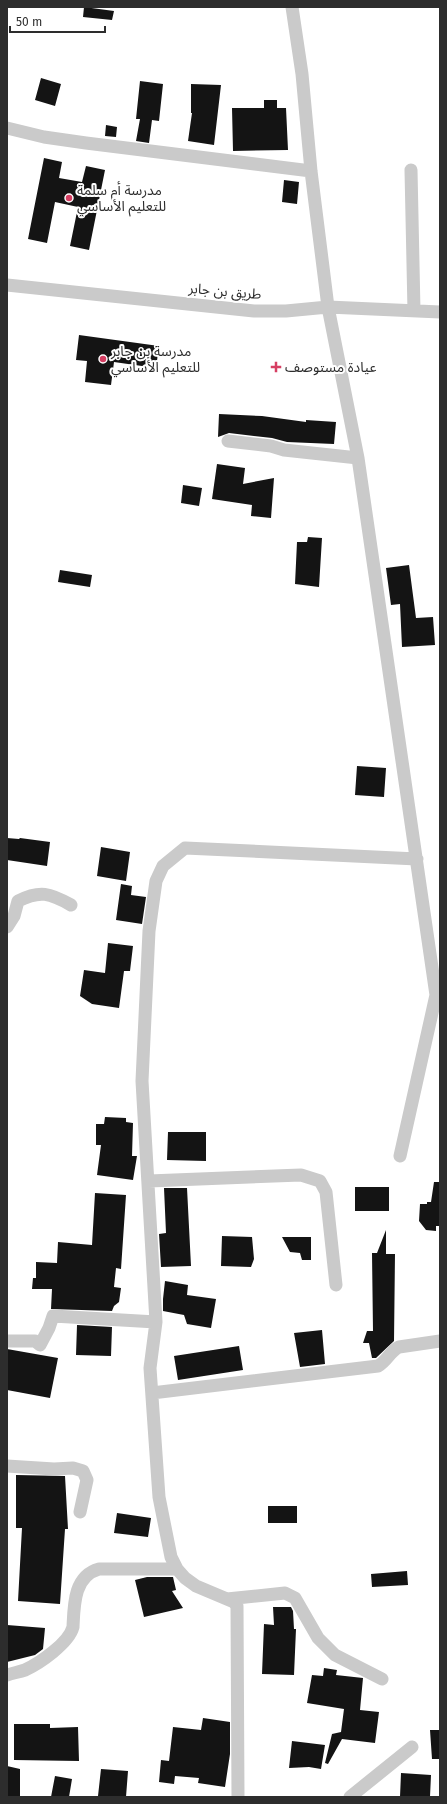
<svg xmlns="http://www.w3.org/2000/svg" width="447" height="1804" viewBox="0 0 447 1804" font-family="'Fira Sans','Noto Sans Arabic',sans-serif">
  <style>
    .building { fill: #141414 }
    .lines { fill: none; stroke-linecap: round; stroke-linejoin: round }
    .street { stroke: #cacaca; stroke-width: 13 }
    .poi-dot { fill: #d63e62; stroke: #fff; stroke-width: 1.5 }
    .labels { text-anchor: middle; stroke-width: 4; stroke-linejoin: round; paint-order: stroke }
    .poi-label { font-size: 14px; fill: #2d2d2d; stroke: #fff; text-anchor: start }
    .street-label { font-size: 14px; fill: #2d2d2d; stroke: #fff }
  </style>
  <rect width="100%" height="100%" fill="#fff"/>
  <path class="building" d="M84,7L114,11L112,20L83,17Z
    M41,78L61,84L55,106L35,100Z
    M140,81L163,84L159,121L152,120L149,143L136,141L140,119H136Z
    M191,84L221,85L214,145L188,141L192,113H191Z
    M264,100H277V108H286L288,150L233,151L232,108H264Z
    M106,125L117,127L116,137L105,136Z
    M44,158L62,162L59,178L82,182L86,166L105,170L89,250L70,246L78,207L55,202L47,243L28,239Z
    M284,180L299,182L297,204L282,202Z
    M79,335L159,346L156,368L114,362L111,385L85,382L87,361L76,360Z
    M219,414L262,416L306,422V420L336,422L334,444L287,442L272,438L229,433L218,437Z
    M217,464L245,468L243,484L274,478L271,518L251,516L252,505L212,499Z
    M183,485L202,488L199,506L181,503Z
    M308,537L322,538L319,587L295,584L297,542H307Z
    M409,565L416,618L433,617L435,645L402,647L400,604L391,605L386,568Z
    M60,570L92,575L90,587L58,582Z
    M357,766L386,768L384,797L355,795Z
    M7,838L19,839L20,838L50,842L47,866L7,860Z
    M101,847L130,852L126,881L97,876Z
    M121,884L132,886L131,895L146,897L142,924L116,920Z
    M108,943L133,946L130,971H124L119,1008L92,1004L80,996L84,970L105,973Z
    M105,1117L126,1118V1122L133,1123L132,1156H137L133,1180L97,1175L101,1145H96V1124H104Z
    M168,1132H206V1161L167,1160Z
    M434,1182H440V1226H436V1231L426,1230L419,1221L420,1204H427V1202H431Z
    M355,1187H389V1211H355Z
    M164,1188H187L191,1266L161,1267L159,1234L166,1233Z
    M95,1193L126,1195L121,1269L116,1268L114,1287L121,1288L119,1302L114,1306L112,1311L51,1309L52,1289H32L33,1278H36V1262L57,1263L58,1242L92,1245Z
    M386,1230V1254H395L394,1341L376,1358H372L369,1343H363L367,1331H373L372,1253H377Z
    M222,1236L252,1237L254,1259L251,1267L221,1266Z
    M282,1237H311V1260H302L300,1253L290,1252Z
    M165,1281L188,1285L187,1295L216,1299L211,1328L187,1324L184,1315L163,1311V1299Z
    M77,1325L112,1327L111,1356L76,1355Z
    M322,1330L325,1364L300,1367L294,1333Z
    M239,1346L243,1370L178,1380L174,1356Z
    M7,1349L58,1358L50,1398L7,1390Z
    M16,1475L65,1476L68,1529H65L60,1604L18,1601L22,1528H16Z
    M268,1506H297V1523H268Z
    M117,1513L151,1518L148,1537L114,1533Z
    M407,1571L408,1585L372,1587L371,1574Z
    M147,1577H173L176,1590L172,1591L183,1608L144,1617L135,1580Z
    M273,1607H291L293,1611L294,1629H296L294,1675L262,1674L264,1624L274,1625Z
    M7,1625L45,1628L43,1649L35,1655L7,1662Z
    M324,1668L337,1670L336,1675L363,1678L360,1710L379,1712L375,1743L342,1739L328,1764L325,1763L332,1734L341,1732L344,1709L307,1703L312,1675L323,1676Z
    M203,1718L230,1722V1754L225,1787L198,1783L199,1778L175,1776L174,1784L159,1782L161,1760L169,1761L173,1727L201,1730Z
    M14,1724H50V1728L78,1727L79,1761L14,1760Z
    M430,1730H440V1759H432Z
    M292,1741L325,1745L321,1769L309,1767L289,1768Z
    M7,1766L20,1769V1797H7Z
    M101,1769L128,1771L126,1797L98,1796Z
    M401,1773L431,1775L430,1797H400Z
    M55,1776L72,1779L69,1797H51Z"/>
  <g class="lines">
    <path class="street" d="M292,7L302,74L311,171L328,307L358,458L436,995L440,999
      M7,128L44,137L86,143L311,171
      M411,170L414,311
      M7,285L254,311H286L328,307L440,312
      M228,441L271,446L284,450L358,458
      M7,927L14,916L18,901C40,890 50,893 71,905
      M400,1156L436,995
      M149,1181L301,1175L320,1181L326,1192L336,1285
      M7,1341H35L40,1345L49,1328L53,1316L156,1322
      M152,1393L378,1366C387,1361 390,1351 399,1347L440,1341
      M7,1466L54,1469L73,1468L83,1471L87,1480L80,1512
      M227,1599L285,1593L295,1598L318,1638L335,1655L382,1679
      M7,1675C13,1673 19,1672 25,1670C40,1663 69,1643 73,1627C74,1604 74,1576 99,1569H177
      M238,1797L237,1606L234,1602L196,1586L185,1578L177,1569L171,1557L159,1497L150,1368L156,1322L142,1081L149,931L156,881L163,866L185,848L417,859
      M350,1797L412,1747"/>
  </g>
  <g class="poi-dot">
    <circle cx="69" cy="198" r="4"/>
    <circle cx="103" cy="359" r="4"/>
    <path d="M274 361h4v4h4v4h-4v4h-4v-4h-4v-4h4z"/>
  </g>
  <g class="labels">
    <g class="poi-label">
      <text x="77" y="195">مدرسة أم سلمة<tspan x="77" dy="16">للتعليم الأساسي</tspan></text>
      <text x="111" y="356">مدرسة بن جابر<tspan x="111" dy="16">للتعليم الأساسي</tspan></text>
      <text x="285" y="372">عيادة مستوصف</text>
    </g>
    <g class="street-label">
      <text transform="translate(225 291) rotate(5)" y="5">طريق بن جابر</text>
    </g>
  </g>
  <rect width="447" height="1804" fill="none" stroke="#2d2d2d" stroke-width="16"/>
  <path d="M10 26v6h95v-6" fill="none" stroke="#2d2d2d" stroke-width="2"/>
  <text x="16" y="26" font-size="12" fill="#2d2d2d" stroke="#ffffff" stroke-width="3" paint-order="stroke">50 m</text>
</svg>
